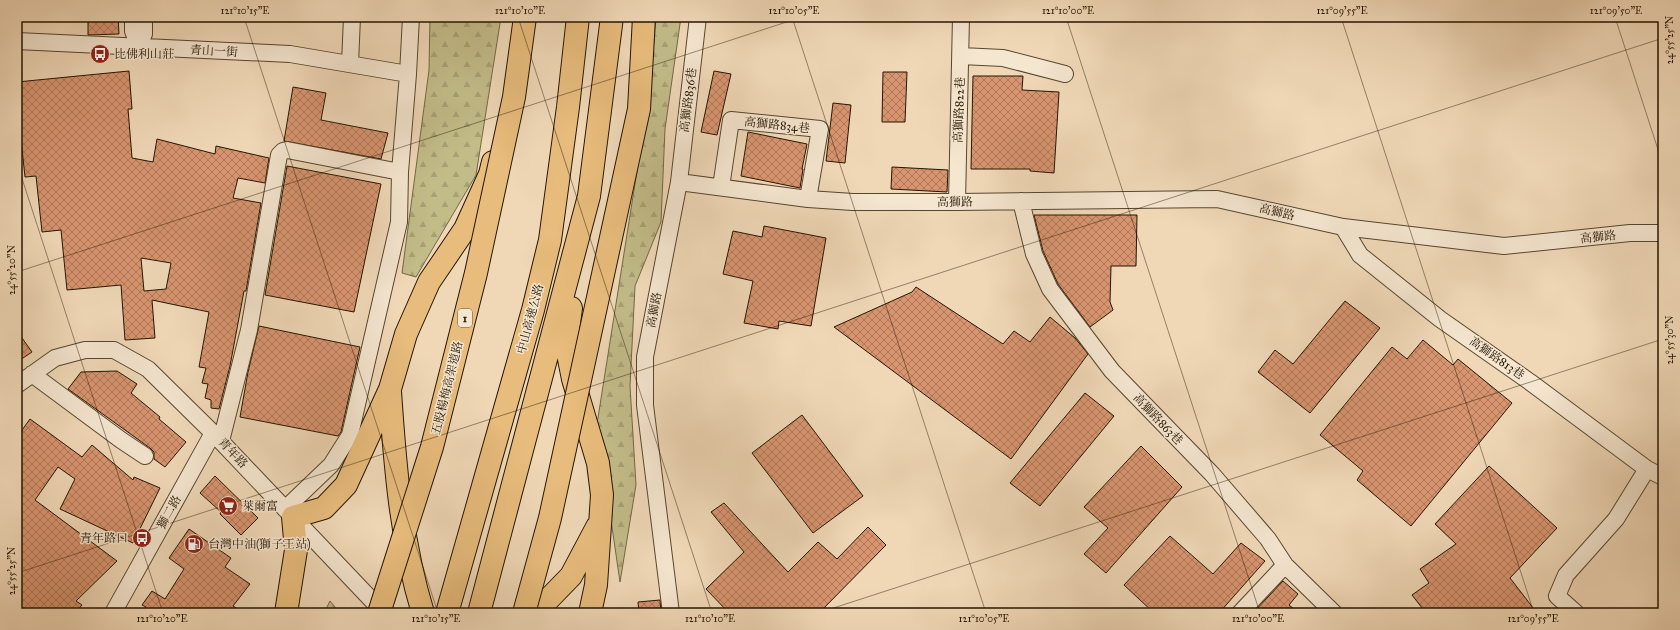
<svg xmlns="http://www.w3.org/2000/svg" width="1680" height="630" viewBox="0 0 1680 630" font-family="'IM FELL Great Primer','Noto Serif TC',serif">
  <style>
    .forest { fill: url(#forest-firs); stroke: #736845 }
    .building { fill: url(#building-cross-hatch); stroke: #241501; fill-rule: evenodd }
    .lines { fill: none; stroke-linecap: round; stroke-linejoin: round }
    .minor-casing { stroke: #57462e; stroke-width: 18 }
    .highway-casing { stroke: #241501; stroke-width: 24 }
    .minor { stroke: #f5e6d0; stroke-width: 16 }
    .highway { stroke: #e8bc7c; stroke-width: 22 }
    .highway-bridge-casing { stroke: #241501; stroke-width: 24; stroke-linecap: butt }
    .highway-bridge { stroke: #e8bc7c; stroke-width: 22 }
    .ticks { fill: none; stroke: #241501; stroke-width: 1; stroke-opacity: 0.45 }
    .labels { text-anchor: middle; stroke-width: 3; stroke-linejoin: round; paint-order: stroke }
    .shield { fill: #f5e6d0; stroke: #63543f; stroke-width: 1 }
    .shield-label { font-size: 11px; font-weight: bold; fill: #241501 }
    .street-label { font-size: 12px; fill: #241501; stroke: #f5e6d0 }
    .poi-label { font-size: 12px; fill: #241501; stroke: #f5e6d0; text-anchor: start }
    .neatline { fill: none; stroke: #241501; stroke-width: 1.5 }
    .ticks-label { font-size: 10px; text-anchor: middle; fill: #241501 }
  </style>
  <defs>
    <pattern id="forest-firs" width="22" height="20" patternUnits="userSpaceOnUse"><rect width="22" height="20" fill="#c2bc89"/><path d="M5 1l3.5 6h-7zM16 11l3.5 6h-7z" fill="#a7a174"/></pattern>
    <pattern id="building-cross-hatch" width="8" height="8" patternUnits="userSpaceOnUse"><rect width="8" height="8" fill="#d89570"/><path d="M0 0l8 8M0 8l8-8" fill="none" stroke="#af785a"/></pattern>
  </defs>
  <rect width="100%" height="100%" fill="#f0d8b7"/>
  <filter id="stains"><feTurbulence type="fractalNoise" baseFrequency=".005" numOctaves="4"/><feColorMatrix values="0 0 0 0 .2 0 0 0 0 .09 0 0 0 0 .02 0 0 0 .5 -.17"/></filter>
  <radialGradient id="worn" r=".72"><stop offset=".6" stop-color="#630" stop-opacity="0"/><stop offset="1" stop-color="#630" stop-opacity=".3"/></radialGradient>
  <path class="forest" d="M430,17H501L476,175L416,277L402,273L429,70Z
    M656,17H681L665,129L661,222L635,286L630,386L636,485L620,582L597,424L650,89Z
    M330,601L340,613H324Z"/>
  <path class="building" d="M88,17H118L119,34L88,35Z
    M129,71L132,109H128L132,158L153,162L157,139L215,154L216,146L269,158L265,183L238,178L233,198L261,203L246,291H244L230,366L219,409L211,408V400L205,398L208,384L202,383L206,368L199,367L209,312L152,300L155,338L125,340L121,285L67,290L61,230L42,232L36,176L25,177L18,111L17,112V82ZM141,258L171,263L166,289L144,291Z
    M714,71L731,74L717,135L701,132Z
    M883,72H907L905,122H882Z
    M973,76H1023L1022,90L1059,92L1054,173L1030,171V169H971Z
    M293,87L326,93L321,120L388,133L381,159L284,141Z
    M833,103L851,105L845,163L826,161Z
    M748,132L807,144L802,169H803L800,188L741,176Z
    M287,166L381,184L354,312L265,295Z
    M892,167L948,170L947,192L891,189Z
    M1034,215H1137L1136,266H1111L1110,302L1113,310L1090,327L1058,284L1043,251Z
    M764,226L826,238L811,326L779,321L778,329L744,323L753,281L723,274L733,231L762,237Z
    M916,287L1003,344L1014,331L1030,342L1050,317L1075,338L1088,354L1011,459L834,327L912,292Z
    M1345,301L1380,328L1310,413L1258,372L1275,350L1293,364Z
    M259,326L360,347L341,432L338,436L240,417L248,372Z
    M17,331L32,352L17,362Z
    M1423,340L1453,365L1458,359L1512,403L1411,526L1357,480L1363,471L1320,435L1392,347L1407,359Z
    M117,371L137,384L131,393L160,417L159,419L186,442L165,467L154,459V452L150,448L68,389L81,372Z
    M1085,393L1114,416L1040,506L1010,483Z
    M802,415L863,496L813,533L752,453Z
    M30,419L82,457L92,445L133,480L134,477L160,488L133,543L60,509L75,479L58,467L35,500L117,561L76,601L82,605L75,613H17V437Z
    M1141,446L1182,487L1106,573L1084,554L1108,528L1084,507Z
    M1489,466L1557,528L1510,578L1537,613H1426L1412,595L1429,583L1420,569L1456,544L1435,524Z
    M215,476L258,518L241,535L220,514L221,512L200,493Z
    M724,503L788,572L818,542L837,559L868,527L886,545L819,613H729L706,589L744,552L711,512Z
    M189,529L231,558L225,567L250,584L233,606L244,613H142L146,607L142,605L152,591L165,599L184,569L169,558Z
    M1170,536L1213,574L1241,543L1265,561L1219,613H1154L1124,585Z
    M1283,581L1298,594L1289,605L1299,613H1253Z
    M660,600L661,613H639L638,602Z"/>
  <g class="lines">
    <g class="minor-casing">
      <path id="minor" d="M133,17V31L139,47
        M17,41L290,54L408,74
        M139,47L144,34V17
        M961,56L1003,58L1065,74
        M350,64L352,17
        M679,182L808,199L853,202H957L1217,199L1343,227L1504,246L1630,233H1663
        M721,187L731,120L820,129L808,199
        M1021,201L1034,254L1050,289L1112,371L1212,474L1268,539L1285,565L1334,613
        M957,202L961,17
        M1343,227L1360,255L1440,319L1530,382L1647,469L1663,477
        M32,374L121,440L145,456
        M17,385L55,358L85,350H114L148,369L213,433L384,613
        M221,441L249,330L279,155L283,151L287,150L400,172
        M285,509L331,465L350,435L399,222L400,172L408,74L411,17
        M113,613L213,433
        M671,613L645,405V357L679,182L698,17
        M1240,613L1285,565
        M1576,613L1557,596L1566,575L1616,519L1647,469"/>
    </g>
    <g class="highway-casing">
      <path id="highway" d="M571,308L568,331V354L573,379L598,463L602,495L596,585L590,613
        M390,391C395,466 401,541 423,613
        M286,613L296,550L293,517L324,508L346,485L390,389L406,334L429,282L465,229L490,174L493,162
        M447,613L533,310L550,240L568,107L578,17
        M479,613L589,196L612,17
        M535,613L571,576L597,527"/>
    </g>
    <use href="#minor" class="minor"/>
    <use href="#highway" class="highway"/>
    <g class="highway-bridge-casing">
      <path id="highway-bridge" d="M379,613L432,447L476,273L514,97L525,17
        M524,613L550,518L639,109L644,17"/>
    </g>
    <use href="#highway-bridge" class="highway-bridge"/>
  </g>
  <path class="ticks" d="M244,17L438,613M518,17L712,613M792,17L986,613M1066,17L1260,613M1341,17L1534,613M1615,17L1663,165M17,163L163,613M17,272L802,17M17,573L1663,38M818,613L1663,339"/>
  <defs>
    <g id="bus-disc" transform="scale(1)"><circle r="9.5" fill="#8f2418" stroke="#f5e6d0"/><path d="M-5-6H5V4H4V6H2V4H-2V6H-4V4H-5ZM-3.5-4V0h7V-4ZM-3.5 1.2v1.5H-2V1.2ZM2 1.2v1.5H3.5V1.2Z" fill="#fff"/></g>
    <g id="supermarket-disc" transform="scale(1)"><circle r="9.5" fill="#8f2418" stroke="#f5e6d0"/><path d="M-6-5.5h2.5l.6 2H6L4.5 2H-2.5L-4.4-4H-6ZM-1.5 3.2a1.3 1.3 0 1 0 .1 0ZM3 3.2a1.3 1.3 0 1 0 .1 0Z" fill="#fff"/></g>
    <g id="fuel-disc" transform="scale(1)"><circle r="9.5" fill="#8f2418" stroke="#f5e6d0"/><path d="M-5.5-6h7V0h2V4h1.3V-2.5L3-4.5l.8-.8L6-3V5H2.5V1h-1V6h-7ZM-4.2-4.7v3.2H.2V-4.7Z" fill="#fff"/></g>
  </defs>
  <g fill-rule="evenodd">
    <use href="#bus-disc" x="100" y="54"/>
    <use href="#supermarket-disc" x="228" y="506"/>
    <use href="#bus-disc" x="142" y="538"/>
    <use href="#fuel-disc" x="194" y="544"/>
  </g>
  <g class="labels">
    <rect class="shield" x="458" y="309" width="14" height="18" rx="3"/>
    <g class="shield-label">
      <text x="465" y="322">1</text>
    </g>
    <g class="street-label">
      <text transform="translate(214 51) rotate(3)" y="4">青山一街</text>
      <text transform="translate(688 100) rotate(-83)" y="4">高獅路836巷</text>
      <text transform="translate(959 110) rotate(-88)" y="4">高獅路822巷</text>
      <text transform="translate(777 125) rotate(6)" y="4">高獅路834巷</text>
      <text transform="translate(955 202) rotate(-1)" y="4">高獅路</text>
      <text transform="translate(1277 212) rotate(13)" y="4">高獅路</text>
      <text transform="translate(1598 237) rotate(-6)" y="4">高獅路</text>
      <text transform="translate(654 310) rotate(-79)" y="4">高獅路</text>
      <text transform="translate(530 319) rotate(-75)" y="4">中山高速公路</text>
      <text transform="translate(1497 358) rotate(35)" y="4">高獅路813巷</text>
      <text transform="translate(447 388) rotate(-76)" y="4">五股楊梅高架道路</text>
      <text transform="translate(1158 419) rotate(46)" y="4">高獅路863巷</text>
      <text transform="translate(233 453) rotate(47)" y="4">青年路</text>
      <text transform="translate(169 512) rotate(-61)" y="4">獅二路</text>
    </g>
    <g class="poi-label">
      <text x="114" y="58">比佛利山莊</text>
      <text x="242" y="510">萊爾富</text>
      <text x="128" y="542" text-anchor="end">青年路口</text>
      <text x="208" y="548">台灣中油(獅子王站)</text>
    </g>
  </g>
  <rect width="1680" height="630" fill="none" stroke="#f0d8b7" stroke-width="44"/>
  <rect x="22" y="22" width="1636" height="586" class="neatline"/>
  <g class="ticks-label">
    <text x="245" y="14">121°10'15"E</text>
    <text x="520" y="14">121°10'10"E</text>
    <text x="794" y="14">121°10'05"E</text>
    <text x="1068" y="14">121°10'00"E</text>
    <text x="1342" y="14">121°09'55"E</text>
    <text x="1616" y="14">121°09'50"E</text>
    <text transform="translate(1669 40) rotate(-90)" y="4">24°55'25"N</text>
    <text transform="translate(11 270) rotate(-90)" y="4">24°55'20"N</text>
    <text transform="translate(1669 340) rotate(-90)" y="4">24°55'30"N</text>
    <text transform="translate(11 571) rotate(-90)" y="4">24°55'25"N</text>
    <text x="162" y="622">121°10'20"E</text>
    <text x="436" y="622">121°10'15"E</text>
    <text x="710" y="622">121°10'10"E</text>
    <text x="984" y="622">121°10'05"E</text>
    <text x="1258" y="622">121°10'00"E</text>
    <text x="1533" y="622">121°09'55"E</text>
  </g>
  <rect width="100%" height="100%" filter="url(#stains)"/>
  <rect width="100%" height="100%" fill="url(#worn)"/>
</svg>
